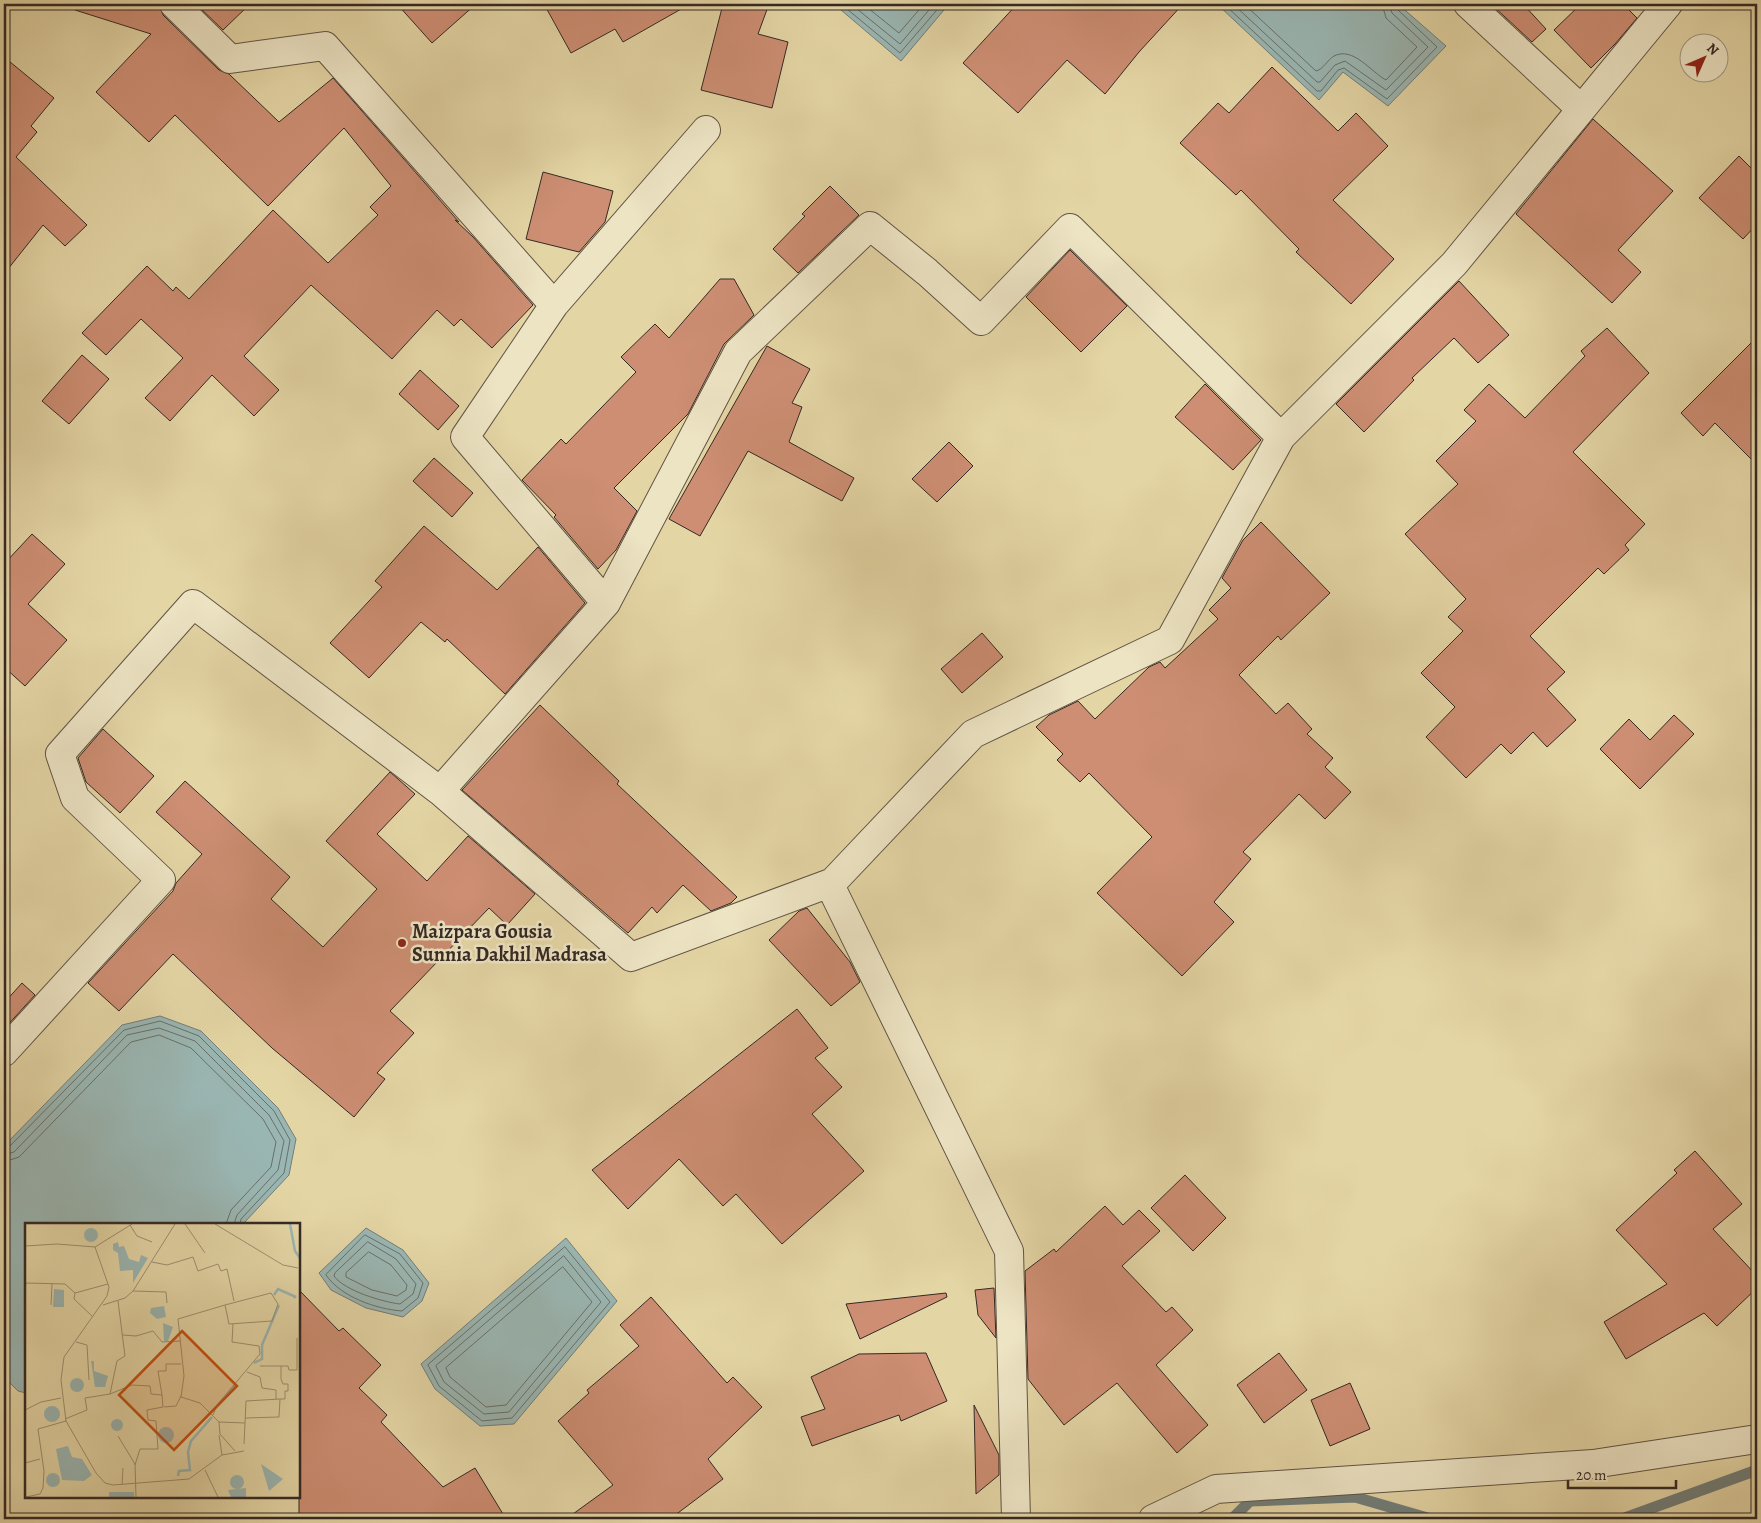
<svg xmlns="http://www.w3.org/2000/svg" width="1761" height="1523" viewBox="0 0 1761 1523" font-family="Alegreya,serif">
  <style>
    .water { fill: #9ab6b2; stroke: #727e79 }
    .lines { fill: none; stroke-linecap: round; stroke-linejoin: round }
    .shore { stroke: #68706b; stroke-width: 1 }
    .stream { stroke: #727e79; stroke-width: 11 }
    .building { fill: #cd8e73; stroke: #352924 }
    .minor-casing { stroke: #615444; stroke-width: 30 }
    .minor { stroke: #ede4c4; stroke-width: 28 }
    .poi-dot { fill: #8f2418; stroke: #ede4c4; stroke-width: 2 }
    .labels { text-anchor: middle; stroke-width: 5; stroke-linejoin: round; paint-order: stroke }
    .poi-label { font-size: 20px; font-weight: bold; fill: #352924; stroke: #ede4c4; text-anchor: start }
    .inset-river { fill: none; stroke: #9ab6b2; stroke-width: 2.5 }
    .inset-road { fill: none; stroke: #9e9071; stroke-width: 1 }
    .view { fill: #c44f11; fill-opacity: 0.15; stroke: #c44f11; stroke-width: 2.5 }
    .inset-edge { fill: none; stroke: #352924; stroke-width: 2.5 }
  </style>
  <rect width="100%" height="100%" fill="#e4d5a5"/>
  <filter id="stains"><feTurbulence type="fractalNoise" baseFrequency=".004" numOctaves="4"/><feColorMatrix values="0 0 0 0 .2 0 0 0 0 .09 0 0 0 0 .02 0 0 0 .5 -.17"/></filter>
  <radialGradient id="worn" r=".72"><stop offset=".6" stop-color="#630" stop-opacity="0"/><stop offset="1" stop-color="#630" stop-opacity=".3"/></radialGradient>
  <path class="water" d="M834,4H949L901,61Z
    M1217,4H1398L1446,46L1388,106L1343,72L1319,100Z
    M160,1016L201,1031L278,1108L296,1139L289,1175L243,1224H26V1393L18,1391L4,1377V1146L122,1025Z
    M366,1228L403,1250L429,1283L422,1301L403,1317L366,1308L331,1290L319,1273Z
    M566,1238L617,1301L514,1424L480,1426L435,1389L421,1364Z"/>
  <g class="lines">
    <path class="shore" d="M841,4L900,53L942,4
      M851,4L900,44L934,4
      M863,4L899,33L924,4
      M1224,4L1317,91H1321L1338,70L1344,68L1387,99L1437,47L1397,9L1396,4
      M1233,4L1317,82H1320L1335,65L1345,61L1386,90L1428,47L1392,13L1389,4
      M1244,4L1316,71C1324,69 1327,60 1334,56C1353,46 1371,72 1386,80L1417,47L1386,18L1382,4
      M4,1149L9,1147L124,1030L160,1021L199,1036L274,1111L290,1140L284,1173L241,1219L240,1224
      M4,1155L14,1152L127,1035L159,1028L195,1041L269,1115L284,1141L278,1170L237,1215L234,1224
      M4,1162L19,1157L131,1042L159,1035L191,1048L263,1119L276,1142L271,1167L231,1210L226,1224
      M365,1235L400,1254L423,1283L418,1298L402,1311C376,1309 341,1297 326,1275Z
      M368,1242L396,1259L416,1284L413,1294L400,1304C383,1302 345,1291 334,1276L335,1273Z
      M565,1247L610,1302L512,1418L482,1421L439,1386L428,1365Z
      M369,1252L391,1265L407,1285L406,1290L397,1296L372,1290L346,1277V1273Z
      M564,1256L601,1302L509,1412L484,1414L444,1382L436,1366Z
      M563,1267L592,1302L506,1405L486,1407L450,1377L446,1368Z"/>
    <path class="stream" d="M1232,1519L1250,1501L1355,1497L1431,1519
      M1622,1519L1757,1470"/>
  </g>
  <path class="building" d="M76,4H159L163,15L219,70L229,74L279,122L333,78L459,222L455,220L473,237L533,305L492,348L461,319L454,326L437,310L392,359L311,285L244,356L279,390L254,416L212,375L170,421L145,398L183,358L141,319L106,355L82,333L147,266L173,291L176,287L189,299L273,210L328,263L378,215L370,207L391,186L344,128L268,206L175,115L149,142L96,92L151,34L75,10Z
    M196,4H250L223,30Z
    M397,4H476L432,43Z
    M544,4H690L623,42L615,29L571,53Z
    M723,4H769L758,34L788,42L772,108L701,90Z
    M1017,4H1183L1139,52L1105,94L1067,60L1018,113L963,63Z
    M1491,4H1523L1546,29L1532,42Z
    M1581,4H1623L1637,18L1615,44L1591,68L1554,30Z
    M4,57L54,98L31,126L37,132L16,157L87,225L65,246L43,225L4,274Z
    M1272,67L1338,131L1356,113L1388,146L1333,200L1394,259L1351,304L1296,252L1299,249L1241,190L1236,195L1180,143L1218,103L1229,113Z
    M1593,119L1673,191L1618,250L1641,272L1612,303L1516,214Z
    M1739,156L1757,174V224L1743,239L1699,198Z
    M543,172L613,191L605,222L579,252L526,239Z
    M830,186L859,215L798,273L773,249L805,216L802,214Z
    M1070,250L1127,306L1081,352L1026,297Z
    M720,279H734L754,315L724,344L688,414L614,488L637,511L616,550L598,569L554,517L556,515L522,480L561,439L566,444L636,372L621,357L655,324L669,338Z
    M1459,281L1509,335L1478,363L1454,338L1412,378L1414,380L1364,432L1336,404Z
    M1607,328L1649,373L1573,452L1645,524L1625,545L1629,550L1604,574L1598,568L1530,636L1565,672L1547,689L1576,720L1547,747L1533,732L1511,754L1501,744L1466,778L1426,737L1455,707L1421,673L1463,631L1448,617L1466,599L1405,534L1458,484L1436,461L1476,421L1464,410L1489,384L1525,418L1585,356L1581,351Z
    M1757,337V465L1715,423L1703,436L1681,413Z
    M767,346L810,369L792,403L802,407L789,442L854,478L842,501L748,451L700,536L669,519Z
    M82,355L109,379L69,424L42,401Z
    M420,370L459,406L438,430L399,394Z
    M1205,384L1261,440L1233,470L1175,417Z
    M949,442L973,466L937,502L912,479Z
    M434,458L473,493L452,517L413,481Z
    M1261,522L1330,593L1281,640L1278,636L1239,675L1276,714L1288,703L1312,729L1307,734L1333,758L1325,767L1351,792L1325,819L1299,794L1243,852L1251,859L1214,902L1234,922L1182,976L1097,893L1152,837L1089,773L1080,782L1057,760L1063,754L1036,727L1049,715L1078,701L1095,719L1149,667L1160,662L1165,668L1218,619L1209,610L1231,588L1222,578L1243,540Z
    M424,526L497,590L538,547L585,603L505,694L447,639L445,642L421,622L369,678L330,643L382,587L375,581Z
    M32,534L65,564L28,604L67,640L25,686L4,667V564Z
    M982,633L1003,657L962,693L941,669Z
    M540,705L619,781L617,784L737,897L731,903L711,911L683,885L657,913L652,907L628,933L462,790Z
    M1674,715L1694,734L1640,789L1600,749L1629,719L1650,740Z
    M103,729L154,776L120,813L86,782L78,758Z
    M390,772L415,794L377,834L427,881L468,836L535,894L507,925L489,908L390,1011L414,1033L377,1073L385,1079L354,1117L272,1048L173,954L119,1011L88,983L173,891L176,883L202,854L156,812L185,781L290,877L271,899L323,947L377,889L326,841Z
    M807,908L850,962L860,982L831,1006L769,940L799,911Z
    M22,983L35,995L4,1029V1003Z
    M797,1009L828,1048L815,1058L842,1087L812,1114L864,1171L782,1244L736,1194L723,1206L679,1159L628,1209L592,1170Z
    M1695,1151L1742,1204L1713,1229L1757,1276V1288L1717,1326L1704,1313L1626,1359L1604,1322L1667,1284L1616,1230L1677,1173L1674,1170Z
    M1185,1175L1226,1218L1193,1251L1151,1208Z
    M1105,1206L1123,1225L1139,1210L1160,1231L1122,1266L1166,1312L1172,1307L1193,1330L1156,1365L1208,1425L1177,1453L1117,1383L1064,1425L1028,1379L1025,1271L1054,1249L1056,1252Z
    M994,1288L996,1338L978,1315L975,1290Z
    M299,1290L339,1331L343,1328L381,1365L359,1388L387,1415L381,1422L443,1487L475,1468L506,1519H299Z
    M946,1293L947,1297L860,1339L846,1304Z
    M651,1297L727,1383L733,1377L762,1407L708,1459L723,1479L670,1519H566L613,1485L558,1421L589,1393L587,1390L639,1346L620,1325Z
    M926,1353L947,1401L901,1421L899,1415L812,1446L801,1417L825,1409L811,1377L859,1354Z
    M1279,1353L1307,1390L1264,1423L1237,1385Z
    M1350,1383L1370,1429L1330,1446L1311,1400Z
    M974,1405L999,1455V1475L976,1494Z"/>
  <g class="lines">
    <g class="minor-casing">
      <path id="minor" d="M1468,4L1581,109
        M554,305L706,130
        M606,603L738,352L870,226L927,272L981,321L1070,228L1281,437
        M440,791L631,957L833,882
        M4,1052L161,880L75,798L60,754L193,604L440,791L606,603L465,437L554,305L325,46L230,59L174,4
        M1016,1519L1009,1251L830,885L973,734L1170,640L1281,437L1454,264L1668,4
        M1153,1519L1216,1489L1593,1464L1757,1439"/>
    </g>
    <use href="#minor" class="minor"/>
  </g>
  <circle class="poi-dot" cx="402" cy="943" r="5"/>
  <g class="labels">
    <g class="poi-label">
      <text x="412" y="938">Maizpara Gousia<tspan x="412" dy="23">Sunnia Dakhil Madrasa</tspan></text>
    </g>
  </g>
  <g transform="translate(25 1223)">
    <rect width="275" height="275" fill="#e4d5a5"/>
    <path d="M59 12a7 7 0 1 1 14 0a7 7 0 1 1-14 0ZM93,19L94,24L99,23L104,36L114,39L116,32L123,35L108,60V47L95,48L93,30L88,27V21ZM29,66L39,67V84H28ZM139,83L141,94L132,96L125,90L126,85ZM138,100L148,104L143,118H139ZM66,138H69V148L83,153L80,164H70ZM45 162a7 7 0 1 1 14 0a7 7 0 1 1-14 0ZM19 191a8 8 0 1 1 16 0a8 8 0 1 1-16 0ZM86 202a6 6 0 1 1 12 0a6 6 0 1 1-12 0ZM133 212a8 8 0 1 1 16 0a8 8 0 1 1-16 0ZM43,223L47,234L57,236L67,252L59,258L37,257L31,226ZM236,241L258,256L244,268ZM21 257a7 7 0 1 1 14 0a7 7 0 1 1-14 0ZM205 259a7 7 0 1 1 14 0a7 7 0 1 1-14 0ZM221,265V274H206L203,267ZM84,269H109V274H84Z" fill="#9ab6b2"/>
    <path class="inset-river" d="M265,1L270,28L275,35M249,72L253,66L271,74H268M229,140L237,136V122L254,82M199,176L210,162M153,253L154,248L165,247L163,229L166,218L187,194"/>
    <path class="inset-road" d="M160,1L180,30M190,1L258,42L273,45M105,2L112,13L127,19M0,23L32,21L70,24L107,1M70,24L84,64L82,73L39,134L36,157L41,198L71,250L80,260L88,262L164,256L197,232L219,228M127,39L142,42L168,34L173,48L193,41L196,48L202,46L209,78M0,65L1,60L40,61L50,70L49,76L68,94M108,68L141,69L142,80M50,70L83,61M26,82L27,61M78,82L100,75L108,68L150,1M200,82L246,70L253,81L247,98L204,101L200,82L153,96L159,153L156,174L175,180L194,199L220,200L219,221M98,112L111,113L128,108L137,119L155,118M51,119L62,122L64,157M235,143H263L264,147H272V115M222,149L235,154L237,165L251,167V176M85,171L92,138L100,133L93,78M137,172L133,148H141V141H156M255,176H260V168H263V161H258L256,156V143M139,184L151,183L156,173M0,187L16,179L36,175M188,192L192,182L235,131L234,123L207,119L208,101M40,196L62,187L60,175L85,171L107,162L125,163L126,171L137,172L138,184L122,187L123,197L131,198L133,226H115L110,242M194,199L195,211L210,228M220,200L221,178L255,176L254,194L220,195M194,212L197,232M93,213L110,241L111,274M0,240L15,236M180,247L193,274M97,262L98,245M1,274L15,271L18,265L19,248L13,206L41,198"/>
    <path class="view" d="M157,108L212,163L149,227L94,172Z"/>
    <rect width="275" height="275" class="inset-edge"/>
  </g>
  <rect width="1761" height="1523" fill="none" stroke="#e4d5a5" stroke-width="20"/>
  <rect x="5" y="5" width="1751" height="1513" fill="none" stroke="#352924" stroke-width="2.5"/>
  <rect x="10" y="10" width="1741" height="1503" fill="none" stroke="#352924"/>
  <g transform="translate(1704 58) rotate(45)"><circle r="24" fill="#ede4c4" stroke="#a39984"/>
  <path d="M0-4L9 19L0 12L-9 19Z" fill="#8f2418"/>
  <text y="-8" font-size="14" font-weight="bold" text-anchor="middle" fill="#352924">N</text>
  </g>
  <path d="M1568 1480v8h108v-8" fill="none" stroke="#352924" stroke-width="2.5"/>
  <text x="1576" y="1480" font-size="15" fill="#352924" stroke="#ede4c4" stroke-width="4" paint-order="stroke">20 m</text>
  <rect width="100%" height="100%" filter="url(#stains)"/>
  <rect width="100%" height="100%" fill="url(#worn)"/>
</svg>
